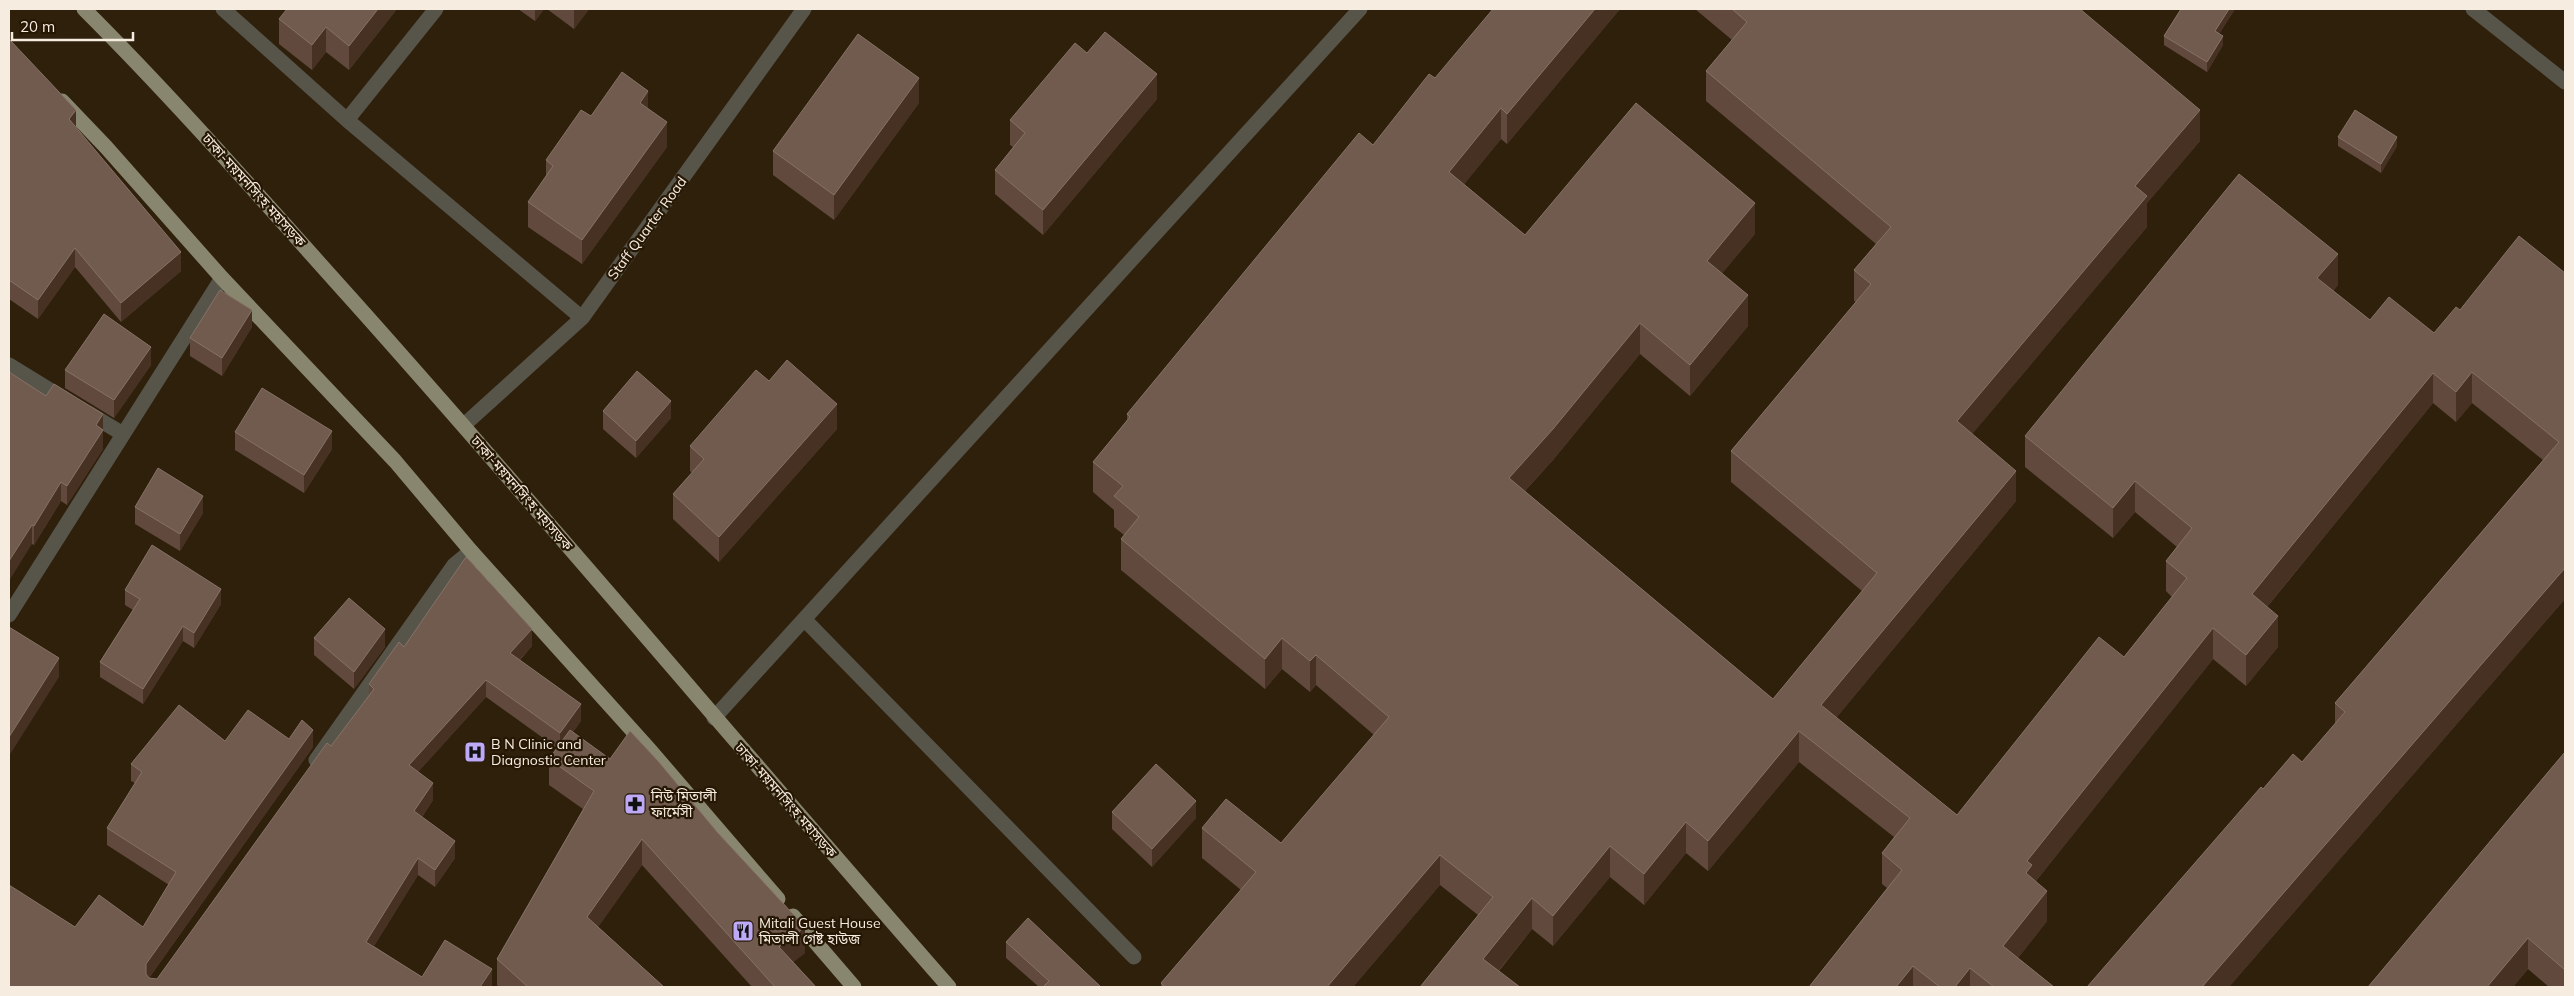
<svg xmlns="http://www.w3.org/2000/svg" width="2574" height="996" viewBox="0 0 2574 996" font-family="Mulish,'Noto Sans Bengali',sans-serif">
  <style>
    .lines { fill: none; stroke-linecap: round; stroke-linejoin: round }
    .minor { stroke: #57554a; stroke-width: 15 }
    .major { stroke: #89866f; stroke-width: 15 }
    .wall { fill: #61493d }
    .shaded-wall { fill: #463122 }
    .building { fill: #715b4f; stroke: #867266 }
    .labels { text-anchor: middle; stroke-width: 4.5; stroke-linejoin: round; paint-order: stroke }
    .street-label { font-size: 14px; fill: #f6ece0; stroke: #251703 }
    .poi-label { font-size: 14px; fill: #f6ece0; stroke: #251703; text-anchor: start }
  </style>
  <rect width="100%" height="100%" fill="#2f200c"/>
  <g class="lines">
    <path class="minor" d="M223,9L347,120L582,318
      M2473,9L2565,82
      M347,120L436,9
      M9,365L66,400
      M88,413L123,434
      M464,425L582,318L804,9
      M9,615L222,278
      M804,619L1134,957
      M714,718L1360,9
      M316,760L454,565L471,551"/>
    <path class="major" d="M84,9C178,103 266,204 355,303C556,528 750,760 949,987
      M62,101L106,147L222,278L395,461L471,551L649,749L778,899
      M793,916L854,987"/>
  </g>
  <path class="wall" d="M397,9L349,70L326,52L312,70L279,44V19Z
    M518,9H544L535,21Z
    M547,9H589L574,29Z
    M1620,9L1507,144L1501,139L1464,184L1525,235L1755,234L1722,273L1748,326L1690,396L1640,354L1553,460L1525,491L1773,699L1862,591L1731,482V451L1856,302L1854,301V270L1876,244L1706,101V71L1732,40L1695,9H2080L2200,141L2147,203V227L1972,434L2016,501L1836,718L1957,815L2124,657L2172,597L2166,591V561L2177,547L2135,512L2113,538L2025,467V436L2338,285L2333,291L2370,320L2434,333L2460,310L2565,273V599L2229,987H2087L2263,789L2302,762L2335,724V703L2543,460L2472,403L2456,422L2433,403L2267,607L2278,647L2246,686L2213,659L2036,881L2047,921L2018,958L2054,987H1809L1887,888L1882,884V853L1894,837L1799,762L1708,871L1686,853L1644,905L1610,877L1553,946L1532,929L1499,971L1420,987L1478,915L1440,885L1353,987H1161V983L1241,890L1202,858V828L1281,843L1374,735L1316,685L1310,692L1282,669L1265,689L1121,570V539L1124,535L1114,527V510L1093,492V462L1127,420V414L1373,145L1435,78Z
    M2181,9H2235L2219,34L2223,45L2207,72L2164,45V36Z
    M9,39L76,128L181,271L121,322L75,267L38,319L9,299Z
    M1087,53L1157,99L1043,235L995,194V170L1013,147L1010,145V120Z
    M919,103L834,220L773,175V151Z
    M648,109L667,147L582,264L528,227V202L546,177V160Z
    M2338,137L2397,146L2381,173L2338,146Z
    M252,327L222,376L190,356V338Z
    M151,365L114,418L65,388V370Z
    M9,372L103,433V449L67,505L61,501L34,545L32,544Z
    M769,381L837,429L719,562L673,519V494L692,473L690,471V446Z
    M603,411L671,418L636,458L603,429Z
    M235,432L332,449L304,493L235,450Z
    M135,507L203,513L180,551L135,524Z
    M125,590L221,604L194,648L183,641L143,704L100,677V662L133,610L125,605Z
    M314,638L385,647L354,689L314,655Z
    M532,646L520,660L581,721L573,732L805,953L793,962L816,987H752L642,865L598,927L664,987H499L497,985V959L583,809L549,785V759L557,748L486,697L418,772L433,800L422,817L455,858L435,887L418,875L374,946L422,977L492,986L9,987L75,927H143L169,885L107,845V828L135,783L131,781V764L225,741L289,739L313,747L149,978L157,979L369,695V684L404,647Z
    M2565,752V987H2549L2528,969L2513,987H2368Z
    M1112,812L1196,818L1152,867L1112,829Z
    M1006,942L1101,987H1039L1006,958Z"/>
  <path class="shaded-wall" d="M378,9H397L349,70V46Z
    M535,9H544L535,21Z
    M574,9H589L574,29Z
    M1595,9H1620L1507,144V114Z
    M2229,9H2235L2215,40V31Z
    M326,27V52L312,70V45Z
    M2223,36V45L2207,72V62Z
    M1157,74V99L1043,235V210Z
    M919,78V103L834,220V195Z
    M648,91V116L640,103Z
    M1501,108V139L1449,203V172Z
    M76,110V130L69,119Z
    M2200,110V141L2147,203V227L1957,452V421L2135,186Z
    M667,122V147L582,264V240Z
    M2397,137V146L2381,173V164Z
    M1755,203V234L1707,292V261Z
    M75,248V267L38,319V300Z
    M181,252V271L121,322V303Z
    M2338,254V285L2317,309V278Z
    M1748,295V326L1690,396V365Z
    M252,310V327L222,376V358Z
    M1640,323V354L1553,460L1509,508V478Z
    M151,347V365L114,418V400Z
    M2472,372V403L2456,422V392Z
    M2433,373V403L2252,625V594Z
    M671,401V418L636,458V441Z
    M837,404V429L719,562V537Z
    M103,414V449L67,505V486L96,425Z
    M332,431V449L304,493V475Z
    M2016,471V501L1821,736V705Z
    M2135,481V512L2113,538V508Z
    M61,482V501L34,545V526Z
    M203,496V513L180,551V534Z
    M32,525V544L9,581V561Z
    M2565,568V599L2229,987H2202Z
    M221,589V604L194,648V633Z
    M2278,616V647L2246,686V655Z
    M183,626V641L143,704V689Z
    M2213,628V659L2032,886L2026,873L2027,861Z
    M385,629V647L354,689V672Z
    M532,629V646L510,670V653Z
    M1282,638V669L1265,689V659Z
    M1316,655V685L1310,692V661Z
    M59,658V677L9,756V737Z
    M486,680V697L409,782V765Z
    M581,704V721L560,750V733Z
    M313,730V747L146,982V987V964Z
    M1799,731V762L1708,871V841Z
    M433,783V800L414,828V811Z
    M1196,801V818L1152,867V849Z
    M1686,822V853L1644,905V874Z
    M642,839V865L587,943V917Z
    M455,841V858L435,887V870Z
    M1610,846V877L1553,946V916Z
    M1440,855V885L1353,987H1327Z
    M418,858V875L366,959V942Z
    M2047,891V921L2003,977V946Z
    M1532,898V929L1485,987L1483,959Z
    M805,927V953L779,973V947Z
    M2528,938V969L2513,987H2487Z
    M1913,966V987H1896Z
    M1970,968V987H1955Z
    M492,969V986L491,987H480Z"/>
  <path class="building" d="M287,9H378L349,46L326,27L312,45L279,19Z
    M1493,9H1595L1507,114L1501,108L1449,172L1525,235L1636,103L1755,203L1707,261L1748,295L1690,365L1640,323L1553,429L1509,478L1773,699L1877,573L1731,451L1871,284L1854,270L1891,227L1706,71L1747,22L1732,9H2080L2200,110L2135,186L2147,196L1957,421L2016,471L1821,705L1957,815L2099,637L2124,657L2187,578L2166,561L2192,528L2135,481L2113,508L2025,436L2239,174L2338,254L2317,278L2370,320L2389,297L2434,333L2456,307L2460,310L2519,236L2565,273V568L2202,987H2087L2261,787L2263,789L2293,754L2302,762L2345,712L2335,703L2559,442L2472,372L2456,392L2433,373L2252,594L2278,616L2246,655L2213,628L2027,861L2032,865L2026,873L2047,891L2003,946L2054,987H1994L1970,968L1955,987H1940L1913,966L1896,987H1809L1902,870L1882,853L1910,818L1799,731L1708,841L1686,822L1644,874L1610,846L1553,916L1532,898L1483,959L1520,987H1420L1493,897L1440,855L1327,987H1165L1161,983L1256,872L1202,828L1226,799L1281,843L1389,717L1316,655L1310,661L1282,638L1265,659L1121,539L1139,517L1114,496L1123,486L1093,462L1130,417L1127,414L1359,133L1373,145L1429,74L1435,78Z
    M2181,9H2229L2215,31L2223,36L2207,62L2164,36Z
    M1105,32L1157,74L1043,210L995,170L1025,133L1010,120L1075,43L1087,53Z
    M858,34L919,78L834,195L773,151Z
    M9,39L76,110L69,119L181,252L121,303L75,248L38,300L9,280Z
    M622,72L648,91L640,103L667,122L582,240L528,202L553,166L546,160L581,110L591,116Z
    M2355,110L2397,137L2381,164L2338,137Z
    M220,290L252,310L222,358L190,338Z
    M104,314L151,347L114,400L65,370Z
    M787,360L837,404L719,537L673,494L704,459L690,446L756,370L769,381Z
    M637,371L671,401L636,441L603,411Z
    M9,372L46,396L54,384L103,414L96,425L103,430L67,486L61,482L34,526L32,525L9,561Z
    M262,388L332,431L304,475L235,432Z
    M158,468L203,496L180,534L135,507Z
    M152,545L221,589L194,633L183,626L143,689L100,662L140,599L125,590Z
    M466,557L532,629L510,653L581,704L560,733L486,680L409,765L433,783L414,811L455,841L435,870L418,858L366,942L422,977L445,940L492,969L480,987H9V885L75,927L99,895L143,927L176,872L107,828L142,772L131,764L179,705L225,741L248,710L289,739L302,720L313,730L146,964V974L149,978L157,979L327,743L331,746L374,689L369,684L399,642L404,647Z
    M349,598L385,629L354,672L314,638Z
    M9,627L59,658L9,737Z
    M570,730L610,759L630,731L658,761L718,833L805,927L779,947L816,987H775L642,839L587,917L664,987H528L497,959L594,791L549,759Z
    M2565,752V970L2528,938L2487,987H2368Z
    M1156,764L1196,801L1152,849L1112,812Z
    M1028,918L1101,987H1043L1049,981L1006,942Z"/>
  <defs>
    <g id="hospital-square" transform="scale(1.125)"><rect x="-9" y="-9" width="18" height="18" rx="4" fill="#bda9f5" stroke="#251703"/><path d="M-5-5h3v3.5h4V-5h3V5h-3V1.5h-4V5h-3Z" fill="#111"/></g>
    <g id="pharmacy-square" transform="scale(1.125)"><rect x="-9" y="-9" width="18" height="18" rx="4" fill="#bda9f5" stroke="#251703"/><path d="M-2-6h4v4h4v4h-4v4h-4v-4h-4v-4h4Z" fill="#111"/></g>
    <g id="restaurant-square" transform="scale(1.125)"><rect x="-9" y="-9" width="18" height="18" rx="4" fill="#bda9f5" stroke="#251703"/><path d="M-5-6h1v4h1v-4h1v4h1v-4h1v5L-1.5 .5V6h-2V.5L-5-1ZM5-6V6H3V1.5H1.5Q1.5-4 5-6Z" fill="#111"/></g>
  </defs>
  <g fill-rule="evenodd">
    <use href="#hospital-square" x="475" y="752"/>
    <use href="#pharmacy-square" x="635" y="804"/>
    <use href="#restaurant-square" x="743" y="931"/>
  </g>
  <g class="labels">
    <g class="street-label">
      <text transform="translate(254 190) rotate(48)" y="5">ঢাকা-ময়মনসিংহ মহাসড়ক</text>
      <text transform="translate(647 228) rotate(-54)" y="5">Staff Quarter Road</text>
      <text transform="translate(522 493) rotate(49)" y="5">ঢাকা-ময়মনসিংহ মহাসড়ক</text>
      <text transform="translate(786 800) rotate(49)" y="5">ঢাকা-ময়মনসিংহ মহাসড়ক</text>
    </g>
    <g class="poi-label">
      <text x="491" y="749">B N Clinic and<tspan x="491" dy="16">Diagnostic Center</tspan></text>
      <text x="651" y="801">নিউ মিতালী<tspan x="651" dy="16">ফার্মেসী</tspan></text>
      <text x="759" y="928">Mitali Guest House<tspan x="759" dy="16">মিতালী গেষ্ট হাউজ</tspan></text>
    </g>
  </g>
  <rect width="2574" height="996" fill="none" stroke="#f6ece0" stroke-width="20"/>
  <path d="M12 32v8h121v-8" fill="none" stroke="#f6ece0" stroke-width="2.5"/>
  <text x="20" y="32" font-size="15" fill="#f6ece0" stroke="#251703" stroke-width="4" paint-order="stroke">20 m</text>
</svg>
